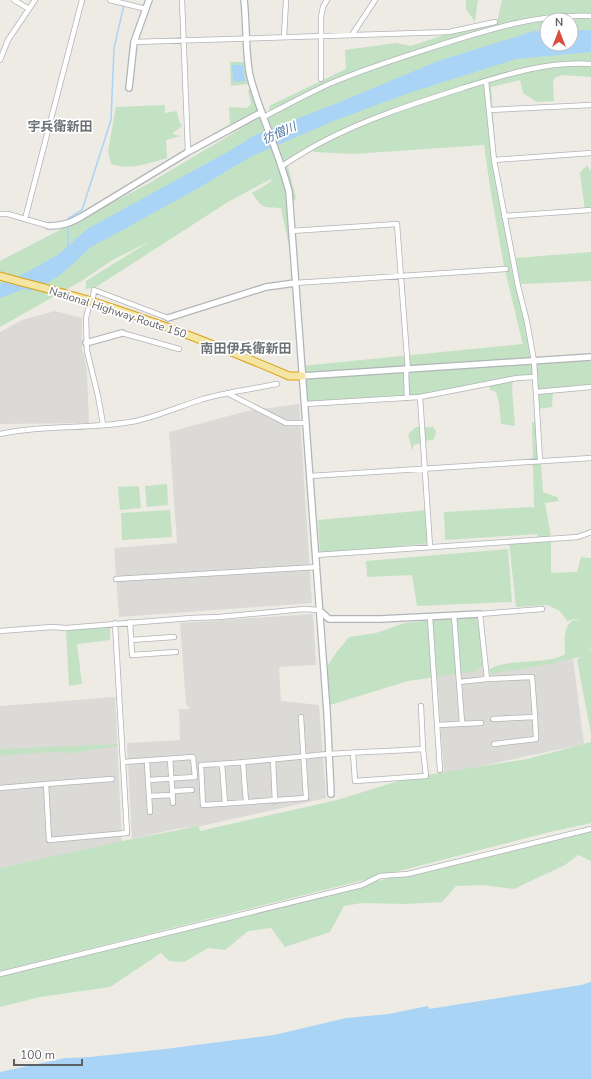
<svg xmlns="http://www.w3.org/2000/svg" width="591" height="1079" viewBox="0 0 591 1079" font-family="'Nunito Sans','Noto Sans JP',sans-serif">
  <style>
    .industrial { fill: #dcdad6 }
    .green { fill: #c3e2c3; fill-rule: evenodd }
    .water { fill: #aad4f6 }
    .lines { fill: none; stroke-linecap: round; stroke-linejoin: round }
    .stream { stroke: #aad4f6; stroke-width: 1.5 }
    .river { stroke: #aad4f6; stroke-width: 8 }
    .minor-casing { stroke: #b1b4b8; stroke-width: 6 }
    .tertiary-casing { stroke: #b1b4b8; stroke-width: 8 }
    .trunk-casing { stroke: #dba116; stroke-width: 9 }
    .minor { stroke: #fff; stroke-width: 4.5 }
    .tertiary { stroke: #fff; stroke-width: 5.5 }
    .trunk { stroke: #f4e5a2; stroke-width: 7 }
    .labels { text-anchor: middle; stroke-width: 3.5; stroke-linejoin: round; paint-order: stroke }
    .street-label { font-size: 11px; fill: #5c5f63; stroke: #fff }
    .water-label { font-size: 12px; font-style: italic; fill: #4975a6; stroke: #fff }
    .quarter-label { font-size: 13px; font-weight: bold; fill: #6d7175; stroke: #fff }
  </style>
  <rect width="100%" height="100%" fill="#edebe4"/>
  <path class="industrial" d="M55,311L82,318V352L84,353L87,371L89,423L0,424V332L22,320Z
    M299,404L312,603L119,617L114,548L177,543L169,432L247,411Z
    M313,614L316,665L279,667L281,701L319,705L326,798L201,826L176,829L132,839L127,743L180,740L179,709H190L186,704L180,623Z
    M479,618L483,674L573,658L584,744L444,774L433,621Z
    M115,697L122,842L0,868V706Z"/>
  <path class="green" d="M466,0H478L475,22L466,9Z
    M502,0H591V77L562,75L554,78L553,85L554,101L537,102L523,93L520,80L491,87L498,184L511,254V268L528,329L534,360L591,358V387L553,390L552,407L537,409L535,377L513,380L512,390L515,426L501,424L499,403L496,392L490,390L489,384L419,395L305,404L301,366L522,344L523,345L504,266L490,187L484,145L353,154L314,152L313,148L287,163L296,198L293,202L297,279L292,280L290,251L281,208C263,207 263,209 252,193L272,181L271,179L228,202L96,287L86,289V281L150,241L111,261L83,280L0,327V261L146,185L257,119L270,116L269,106L346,69L345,50L396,43L411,46L447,34L497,23ZM547,20H571V44H547Z
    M230,62H246L248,84L231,86Z
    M250,89L258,111L213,136L212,134L230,124L229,109L230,107L247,108L251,104L248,90Z
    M165,105V113L177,111L179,121L182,126L172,134L181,136L166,140L167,158C149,163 129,171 111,164L108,151L116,107Z
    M587,165L591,172V210L585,211L580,173Z
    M591,252V281L522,284L519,281L516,258Z
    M532,422H538L543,492L557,497L559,501L545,503L551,537V573L577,572L581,557L591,558V648L589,646L591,652V734L577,660L580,657L556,662L554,665L549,664L492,674L488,670C509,657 545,666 565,654C565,641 562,629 573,620L580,621L574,619L567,621L560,611L547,605L516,607L509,542L538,540L537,534L445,540L444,512L532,507L534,508Z
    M416,427H433L436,431V434L433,440H429L414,445L412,449L411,450V445L408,434Z
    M167,484L168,505L147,507L145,486Z
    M139,486L141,508L120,510L118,487Z
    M170,510L172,537L122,540L121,513Z
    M428,510L430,543L320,555L318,520Z
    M508,549L512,602L417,606L412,575L367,577L366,561Z
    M473,616C485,629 484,650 482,667L473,672L408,681L330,705C326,697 322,684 324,674C329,660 340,648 349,637L376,633L405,623Z
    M110,624V640L77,644L82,684L69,686L66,628Z
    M591,742V823L550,832L380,876L0,971V868L127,840L199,826L200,831L337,800L408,778L527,759Z
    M118,744V746L73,753L48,752L0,756V749Z
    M591,829V861L578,855L565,865L514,889L483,885L456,886L442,902L406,904L362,903L344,906L330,932L285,947L271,928L248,931L225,950L208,948L184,962L169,961L161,953L110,987L40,997L0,1007V973Z"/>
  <path class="water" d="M571,30H591V52L516,59L412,92L336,120L252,156L195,190L77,255L35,285L0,298V284L11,280L42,264L59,254L87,229L231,150L255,135L340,102L438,61L534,31H547V44H571Z
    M232,65H243L245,81L233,82Z
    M591,982V1079H0V1072L65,1058L90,1057L165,1049L274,1035L346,1018L389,1014L428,1006L429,1009L581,985Z"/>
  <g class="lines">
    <path class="stream" d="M68,220L69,218L82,210L83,207L111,120L114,48L124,5
      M68,246V224"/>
    <path class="river" d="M29,287C51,280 68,264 84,248"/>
    <g class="minor-casing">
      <path id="minor" d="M14,0L29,9
        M110,0L146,9
        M182,0L188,152
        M352,35L375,0
        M284,37L286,0
        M134,42L449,32L495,22
        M0,60L8,40L35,0
        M321,79V17L323,7L327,0
        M486,81L494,160L518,286L527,322L534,361L540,461
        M489,110L591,105
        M264,117C285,106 307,94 329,84C366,68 405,56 443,44C493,28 538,14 591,16
        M494,160L591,153
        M282,166C296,157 310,148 324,141C368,118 416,103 463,88C504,75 547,61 591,64
        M0,214H8L49,226
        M504,216L591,210
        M25,219L82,0
        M291,231L397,224L408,370
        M295,283L506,269
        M93,297L94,290L168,318
        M88,310L86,318L87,351L98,396L103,424
        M122,333L179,349
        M406,370L407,398
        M536,392L591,387
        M227,393L286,423H306
        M420,397L430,547
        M305,404L420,397L517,378L535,377
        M0,434C45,424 91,430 136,421C158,416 181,406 203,399C227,392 252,389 277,384
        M310,476L591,458
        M316,555L578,537L591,532
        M116,579L317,567
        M454,615L459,682
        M430,617L440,770
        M130,622L132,655L176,652
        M0,631L52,627L66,628L191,618L219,617L304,609L319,610
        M131,640L174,637
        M487,679L532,677L535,717
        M301,717L306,798L203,805L201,765C244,763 286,758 329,754C360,752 392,751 423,749L421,706
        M493,719L535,717L536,739L494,744
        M462,723L459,682L487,679L480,614L542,609
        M437,725L481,723
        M353,753L355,781L426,776L423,749
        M170,759L173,803
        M273,760L275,801
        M123,762L193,757L195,777L148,780L147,761
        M243,763L246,802
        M222,764L225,804
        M148,780L150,812
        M46,784L112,779
        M0,788L46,784L49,840L127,833L115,623
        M172,791L192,790
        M149,796L173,795
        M0,974L362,885L380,876L408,874L591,829"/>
    </g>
    <g class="tertiary-casing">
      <path id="tertiary" d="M244,0C247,25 245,52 250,76C260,115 279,152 289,192L327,712L331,794
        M129,88L134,42L149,0
        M49,226C62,226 70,223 81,217L188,152L262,112
        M168,318L266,287L295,283
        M86,343L122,333
        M302,376L591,357
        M319,610L329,619H380L480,614"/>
    </g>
    <g class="trunk-casing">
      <path id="trunk" d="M0,276C32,285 65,293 97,303C163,324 226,349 289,376H302"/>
    </g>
    <use href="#minor" class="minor"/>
    <use href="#tertiary" class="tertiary"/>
    <use href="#trunk" class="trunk"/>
  </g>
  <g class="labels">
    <g class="street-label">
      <text transform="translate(118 312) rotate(18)" y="4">National Highway Route 150</text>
    </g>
    <g class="water-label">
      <text transform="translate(279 133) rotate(-24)" y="4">彷僧川</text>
    </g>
    <g class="quarter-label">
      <text x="60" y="131">宇兵衛新田</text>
      <text x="246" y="353">南田伊兵衛新田</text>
    </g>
  </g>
  <g transform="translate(559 32)"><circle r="19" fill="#ffffff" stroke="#bebfc1"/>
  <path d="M0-3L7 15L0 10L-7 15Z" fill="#d84e3f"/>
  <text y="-6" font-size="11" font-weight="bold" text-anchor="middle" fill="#5c5f63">N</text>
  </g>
  <path d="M14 1059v6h68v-6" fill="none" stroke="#5c5f63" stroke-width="2"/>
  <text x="20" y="1059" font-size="12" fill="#5c5f63" stroke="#ffffff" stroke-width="3" paint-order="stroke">100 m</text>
</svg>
